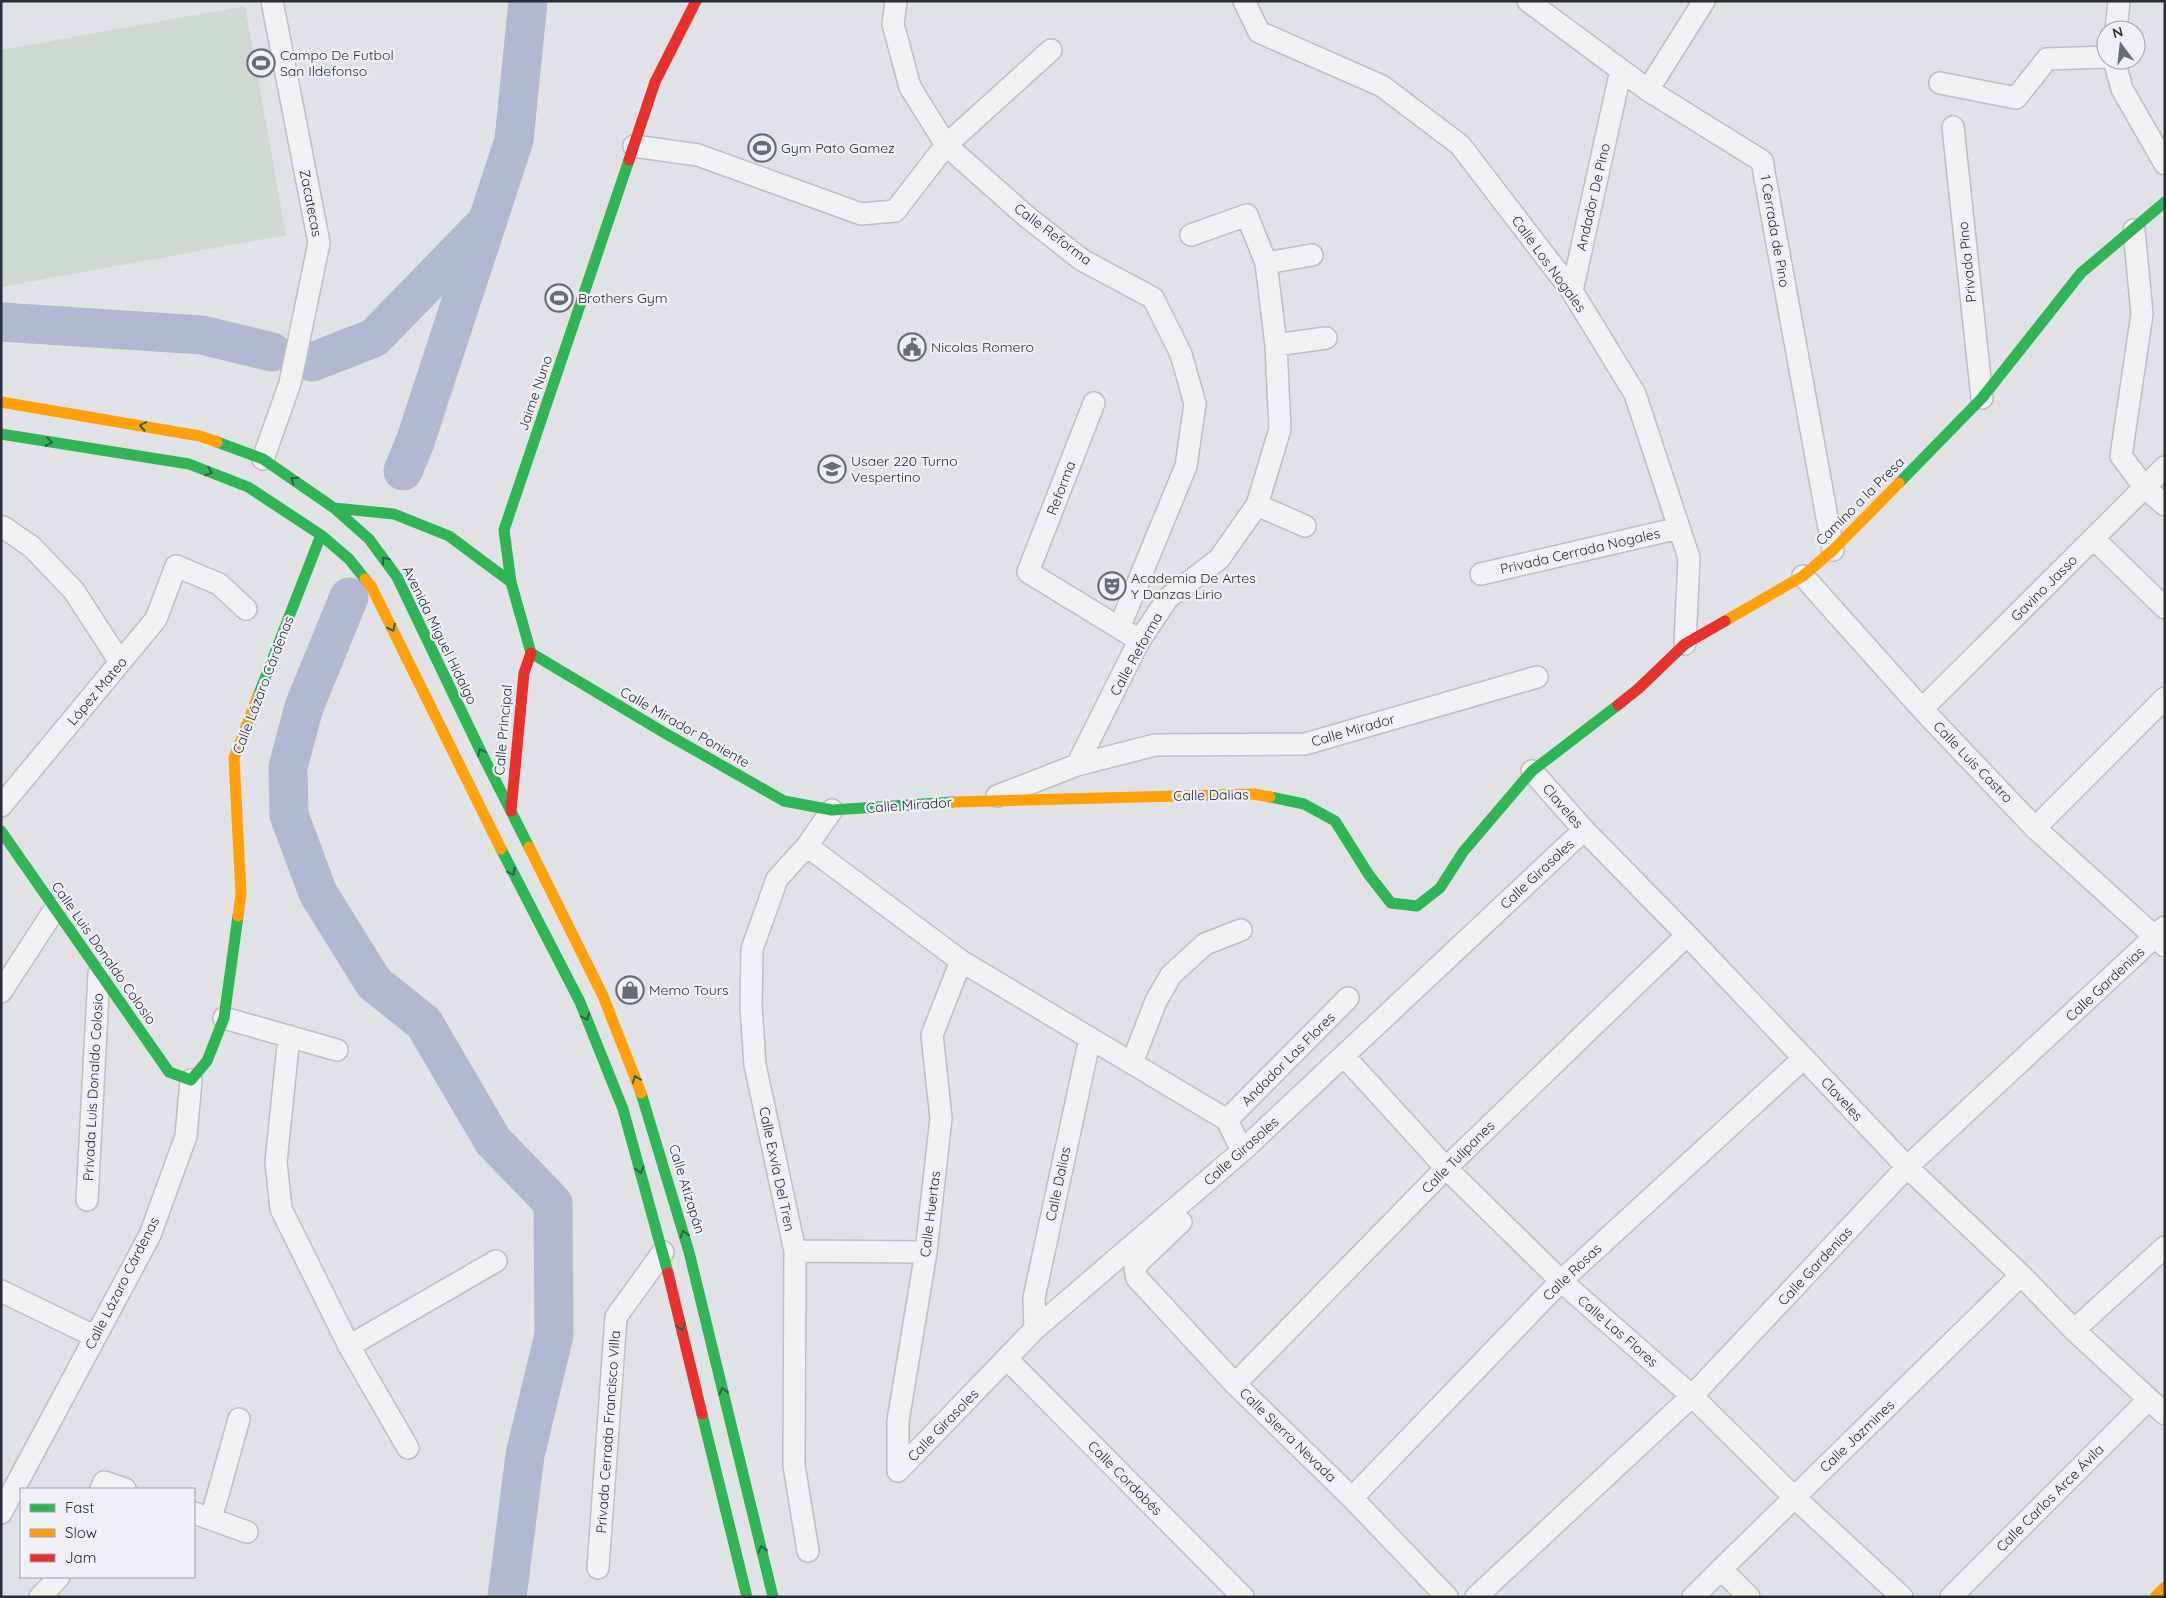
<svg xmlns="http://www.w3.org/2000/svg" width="2166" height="1598" viewBox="0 0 2166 1598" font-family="Quicksand,sans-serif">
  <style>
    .green { fill: #cfd9d2 }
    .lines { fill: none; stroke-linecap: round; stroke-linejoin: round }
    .river { stroke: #b1b8d0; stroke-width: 39 }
    .street-casing { stroke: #bebfc3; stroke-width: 24 }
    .street { stroke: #f1f1f3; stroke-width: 21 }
    .fast { stroke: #30b455; stroke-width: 11 }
    .slow { stroke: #ff9f0a; stroke-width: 11 }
    .jam { stroke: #e5322d; stroke-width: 11 }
    .oneway { stroke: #2c6248 }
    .labels { text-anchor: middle; stroke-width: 4.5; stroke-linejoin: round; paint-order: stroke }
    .poi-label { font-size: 14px; fill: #292b3f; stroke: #eff0f6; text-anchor: start }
    .street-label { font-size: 14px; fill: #292b3f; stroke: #eff0f6 }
  </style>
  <rect width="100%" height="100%" fill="#e1e2e6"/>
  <path class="green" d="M245,6L286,235L1,287V50Z"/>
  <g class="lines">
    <path class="river" d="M1,322L202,335L272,352
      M312,362L374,338L479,230
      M403,471L415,442L514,140L528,1
      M349,597L304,707L288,767L289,815L318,893L374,983L424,1023L493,1141L553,1203L554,1335L525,1455L507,1597"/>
    <g class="street-casing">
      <path id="street" d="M896,1L893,24L910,87L946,145L1026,216L1082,260L1153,298L1181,354L1195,404L1186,466L1120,626
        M1244,1L1259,32L1382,86L1460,145L1572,291L1635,394L1689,558L1685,644
        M1528,1L1648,90L1762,161L1833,550
        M2116,30L2119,1
        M2114,60L2122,89L2165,164
        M1940,83L2016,98L2047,59L2106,57
        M1648,90L1704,1
        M1953,127L1982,398
        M634,146L698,155L861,214L895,211L946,145L1051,50
        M2134,230L2142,314L2121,456L2145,488L2165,505
        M1266,263L1312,255
        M1572,291L1621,70
        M1276,345L1326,338
        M1094,403L1028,572L1131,635
        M263,459L290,383L319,243L272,1
        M1257,505L1305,526
        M3,527L32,547L74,591L120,662
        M2094,539L2165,608
        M1481,574L1679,528
        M1803,576L1922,709L2035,828L2165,946
        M1922,709L2165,467
        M1077,765L1139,641L1168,598L1219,559L1257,505L1280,429L1276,345L1266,263L1247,215L1191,235
        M1532,771L1584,830L1687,935L1907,1167L2021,1275L2074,1330L2165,1414
        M997,796L1077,765L1155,745L1305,744L1537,677
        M1,806L156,619L176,566L219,584L246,609
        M2035,828L2165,698
        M807,846L961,961L1227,1120L1242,1151
        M1,992L55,909
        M224,1018L337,1050
        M289,1036L276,1162L281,1209L349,1346L408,1448
        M1344,1056L1446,1168L1561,1281L1692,1396L1794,1497L1902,1597
        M1132,1063L1156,1001L1171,975L1205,944L1241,930
        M1227,1120L1348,998
        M87,1200L99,974
        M1181,1222L1139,1262L1135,1269L1137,1278L1235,1384L1352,1498L1447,1597
        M795,1251L926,1252
        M1,1291L94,1336
        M1035,1329L1034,1298L1090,1038
        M2074,1330L2165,1247
        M349,1346L496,1261
        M1007,1359L1243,1597
        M1235,1384L1446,1168L1687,935
        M898,1471L1035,1329L1242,1151L1584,830
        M898,1471V1421L926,1252L941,1118L932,1035L961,961
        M101,1489L104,1482L125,1489
        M1352,1498L1561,1281L1804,1058
        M1,1513L150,1235L186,1136L191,1080
        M194,1513L247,1532
        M211,1519L239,1419
        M808,1551L794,1465L795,1251L755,1065L751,1006L752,949L777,879L807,846L832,810
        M598,1568L616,1317L663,1252
        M1721,1569L1749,1597
        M40,1597L59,1577
        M1476,1597L1692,1396L1907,1167L2165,927
        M1693,1597L2021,1275
        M1951,1597L2149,1399"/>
    </g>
    <use href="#street" class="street"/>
    <path class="fast" d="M1,434L189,464L248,487L321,535L349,559L365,579
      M217,442L263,459L334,508L369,539L397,577L481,752L529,847
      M1899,483L1982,398L2081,273L2165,202
      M334,508L394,514L449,536L511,582
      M531,653L663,732L784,801L832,810L953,802
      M531,653L511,582L504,530L629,160
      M258,696L321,535
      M1270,797L1304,804L1335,821L1369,875L1391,903L1417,906L1440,888L1463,852L1532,771L1618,705
      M1,831L169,1072L191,1080L207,1061L224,1018L238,916
      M501,849L580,1002L623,1109L668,1273
      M641,1093L689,1252L773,1597
      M702,1414L747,1597"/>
    <path class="slow" d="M1,402L200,436L217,442
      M365,579L371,586L501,849
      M1725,621L1803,576L1833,550L1899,483
      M953,802L1254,794L1270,797
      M529,847L603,996L641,1093
      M238,916L241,894L234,758L258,696
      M2155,1597L2165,1587"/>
    <path class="jam" d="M629,160L655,82L696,1
      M1618,705L1638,689L1685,644L1725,621
      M511,811L524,673L531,653
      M668,1273L702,1414"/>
  </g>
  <defs><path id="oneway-chevron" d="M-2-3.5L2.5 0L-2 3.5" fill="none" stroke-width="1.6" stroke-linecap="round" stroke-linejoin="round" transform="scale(1.25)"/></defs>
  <g class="oneway">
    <use href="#oneway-chevron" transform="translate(143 426) rotate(-170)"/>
    <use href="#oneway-chevron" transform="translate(49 442) rotate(9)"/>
    <use href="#oneway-chevron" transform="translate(209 472) rotate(21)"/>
    <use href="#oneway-chevron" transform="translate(294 480) rotate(-146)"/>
    <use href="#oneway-chevron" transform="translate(385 560) rotate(-127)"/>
    <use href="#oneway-chevron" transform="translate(392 628) rotate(64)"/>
    <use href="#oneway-chevron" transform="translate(481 752) rotate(-116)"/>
    <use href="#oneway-chevron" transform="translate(512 872) rotate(63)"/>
    <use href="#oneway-chevron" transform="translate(586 1017) rotate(68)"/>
    <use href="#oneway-chevron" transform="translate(636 1079) rotate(-112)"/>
    <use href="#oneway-chevron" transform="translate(640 1170) rotate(74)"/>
    <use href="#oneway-chevron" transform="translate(684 1234) rotate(-107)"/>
    <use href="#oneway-chevron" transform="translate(681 1327) rotate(76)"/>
    <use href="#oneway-chevron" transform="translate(723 1391) rotate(-104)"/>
    <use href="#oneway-chevron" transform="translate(762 1549) rotate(-104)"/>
  </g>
  <defs>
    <g id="stadium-ring" transform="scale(1.4375)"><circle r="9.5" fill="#eff0f6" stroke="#696b79" stroke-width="1.5"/><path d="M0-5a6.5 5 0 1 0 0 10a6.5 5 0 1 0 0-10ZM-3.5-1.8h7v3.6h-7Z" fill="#696b79"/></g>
    <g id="civic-ring" transform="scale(1.4375)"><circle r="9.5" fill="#eff0f6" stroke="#696b79" stroke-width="1.5"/><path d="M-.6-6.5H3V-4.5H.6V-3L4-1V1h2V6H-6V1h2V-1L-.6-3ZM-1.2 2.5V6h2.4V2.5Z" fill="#696b79"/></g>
    <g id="school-ring" transform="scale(1.4375)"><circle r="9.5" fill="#eff0f6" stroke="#696b79" stroke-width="1.5"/><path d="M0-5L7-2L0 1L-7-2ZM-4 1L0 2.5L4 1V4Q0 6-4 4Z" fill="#696b79"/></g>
    <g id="theatre-ring" transform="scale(1.4375)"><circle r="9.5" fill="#eff0f6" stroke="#696b79" stroke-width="1.5"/><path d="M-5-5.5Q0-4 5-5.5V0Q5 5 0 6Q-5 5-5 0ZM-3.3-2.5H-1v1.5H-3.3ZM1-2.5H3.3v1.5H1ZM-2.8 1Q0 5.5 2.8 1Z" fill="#696b79"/></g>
    <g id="shop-ring" transform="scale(1.4375)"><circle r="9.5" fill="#eff0f6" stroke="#696b79" stroke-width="1.5"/><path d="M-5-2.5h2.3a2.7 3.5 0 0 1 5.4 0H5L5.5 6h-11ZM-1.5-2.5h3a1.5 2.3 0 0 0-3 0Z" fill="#696b79"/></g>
  </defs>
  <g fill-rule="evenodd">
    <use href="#stadium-ring" x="261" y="63"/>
    <use href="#stadium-ring" x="762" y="148"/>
    <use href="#stadium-ring" x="559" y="298"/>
    <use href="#civic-ring" x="912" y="347"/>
    <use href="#school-ring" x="832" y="469"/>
    <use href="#theatre-ring" x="1112" y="586"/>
    <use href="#shop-ring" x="630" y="990"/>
  </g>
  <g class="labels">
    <g class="poi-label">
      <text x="280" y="60">Campo De Futbol<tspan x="280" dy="16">San Ildefonso</tspan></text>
      <text x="781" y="153">Gym Pato Gamez</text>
      <text x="578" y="303">Brothers Gym</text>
      <text x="931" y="352">Nicolas Romero</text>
      <text x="851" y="466">Usaer 220 Turno<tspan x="851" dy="16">Vespertino</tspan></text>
      <text x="1131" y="583">Academia De Artes<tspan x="1131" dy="16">Y Danzas Lirio</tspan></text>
      <text x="649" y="995">Memo Tours</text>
    </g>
    <g class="street-label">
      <text transform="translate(1593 197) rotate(-77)" y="5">Andador De Pino</text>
      <text transform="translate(311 203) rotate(79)" y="5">Zacatecas</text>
      <text transform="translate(1775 231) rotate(80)" y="5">1 Cerrada de Pino</text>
      <text transform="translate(1053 234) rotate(37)" y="5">Calle Reforma</text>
      <text transform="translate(1967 262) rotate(-96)" y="5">Privada Pino</text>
      <text transform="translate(1549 264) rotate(54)" y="5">Calle Los Nogales</text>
      <text transform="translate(535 393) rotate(-71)" y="5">Jaime Nuno</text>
      <text transform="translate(1061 488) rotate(-69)" y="5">Reforma</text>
      <text transform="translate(1860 501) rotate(-45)" y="5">Camino a la Presa</text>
      <text transform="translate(1580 551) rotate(-13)" y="5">Privada Cerrada Nogales</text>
      <text transform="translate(2044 588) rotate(-45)" y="5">Gavino Jasso</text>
      <text transform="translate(440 635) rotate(64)" y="5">Avenida Miguel Hidalgo</text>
      <text transform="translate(1136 654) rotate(-61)" y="5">Calle Reforma</text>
      <text transform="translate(263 685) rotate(-69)" y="5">Calle Lázaro Cárdenas</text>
      <text transform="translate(97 691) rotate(-50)" y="5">López Mateo</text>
      <text transform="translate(685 727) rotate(30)" y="5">Calle Mirador Poniente</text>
      <text transform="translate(503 730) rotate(-85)" y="5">Calle Principal</text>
      <text transform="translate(1353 730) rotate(-16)" y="5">Calle Mirador</text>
      <text transform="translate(1973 762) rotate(46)" y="5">Calle Luis Castro</text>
      <text transform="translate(1211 795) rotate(-1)" y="5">Calle Dalias</text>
      <text transform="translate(909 805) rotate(-4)" y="5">Calle Mirador</text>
      <text transform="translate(1563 806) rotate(49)" y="5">Claveles</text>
      <text transform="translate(1537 874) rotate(-43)" y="5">Calle Girasoles</text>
      <text transform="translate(104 953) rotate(55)" y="5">Calle Luis Donaldo Colosio</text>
      <text transform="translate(2105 984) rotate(-43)" y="5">Calle Gardenias</text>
      <text transform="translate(1288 1059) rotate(-45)" y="5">Andador Las Flores</text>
      <text transform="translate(93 1087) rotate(-87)" y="5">Privada Luis Donaldo Colosio</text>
      <text transform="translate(1842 1099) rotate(47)" y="5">Claveles</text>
      <text transform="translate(1241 1151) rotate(-42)" y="5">Calle Girasoles</text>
      <text transform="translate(1458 1157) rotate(-45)" y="5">Calle Tulipanes</text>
      <text transform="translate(777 1169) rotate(78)" y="5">Calle Exvía Del Tren</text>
      <text transform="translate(1058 1184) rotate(-78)" y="5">Calle Dalias</text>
      <text transform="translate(687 1189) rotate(73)" y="5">Calle Atizapán</text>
      <text transform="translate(930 1214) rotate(-83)" y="5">Calle Huertas</text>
      <text transform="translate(1815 1266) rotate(-47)" y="5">Calle Gardenias</text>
      <text transform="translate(1572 1272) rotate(-44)" y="5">Calle Rosas</text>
      <text transform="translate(122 1283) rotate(-63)" y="5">Calle Lázaro Cárdenas</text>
      <text transform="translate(1618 1331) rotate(41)" y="5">Calle Las Flores</text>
      <text transform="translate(943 1425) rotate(-46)" y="5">Calle Girasoles</text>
      <text transform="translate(608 1432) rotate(-86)" y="5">Privada Cerrada Francisco Villa</text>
      <text transform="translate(1288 1435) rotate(44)" y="5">Calle Sierra Nevada</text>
      <text transform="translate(1857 1436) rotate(-44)" y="5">Calle Jazmines</text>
      <text transform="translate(1125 1478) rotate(45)" y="5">Calle Cordobés</text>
      <text transform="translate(2050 1498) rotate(-45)" y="5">Calle Carlos Arce Ávila</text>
    </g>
  </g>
  <rect width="2166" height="1598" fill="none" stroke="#292b3f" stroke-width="5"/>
  <rect x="20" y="1488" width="175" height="90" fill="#eff0f6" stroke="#a0a1ad"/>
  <rect x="30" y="1504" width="25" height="8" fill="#30b455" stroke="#a0a1ad"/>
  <text x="65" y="1513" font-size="15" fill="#292b3f">Fast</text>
  <rect x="30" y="1529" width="25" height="8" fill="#ff9f0a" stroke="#a0a1ad"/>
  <text x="65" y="1538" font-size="15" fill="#292b3f">Slow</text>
  <rect x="30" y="1554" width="25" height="8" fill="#e5322d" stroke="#a0a1ad"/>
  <text x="65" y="1563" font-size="15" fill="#292b3f">Jam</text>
  <g transform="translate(2121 45) rotate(345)"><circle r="24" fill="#eff0f6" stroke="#a0a1ad"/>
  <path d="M0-4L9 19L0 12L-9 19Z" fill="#696b79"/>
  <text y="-8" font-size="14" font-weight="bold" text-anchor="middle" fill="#292b3f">N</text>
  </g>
</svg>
